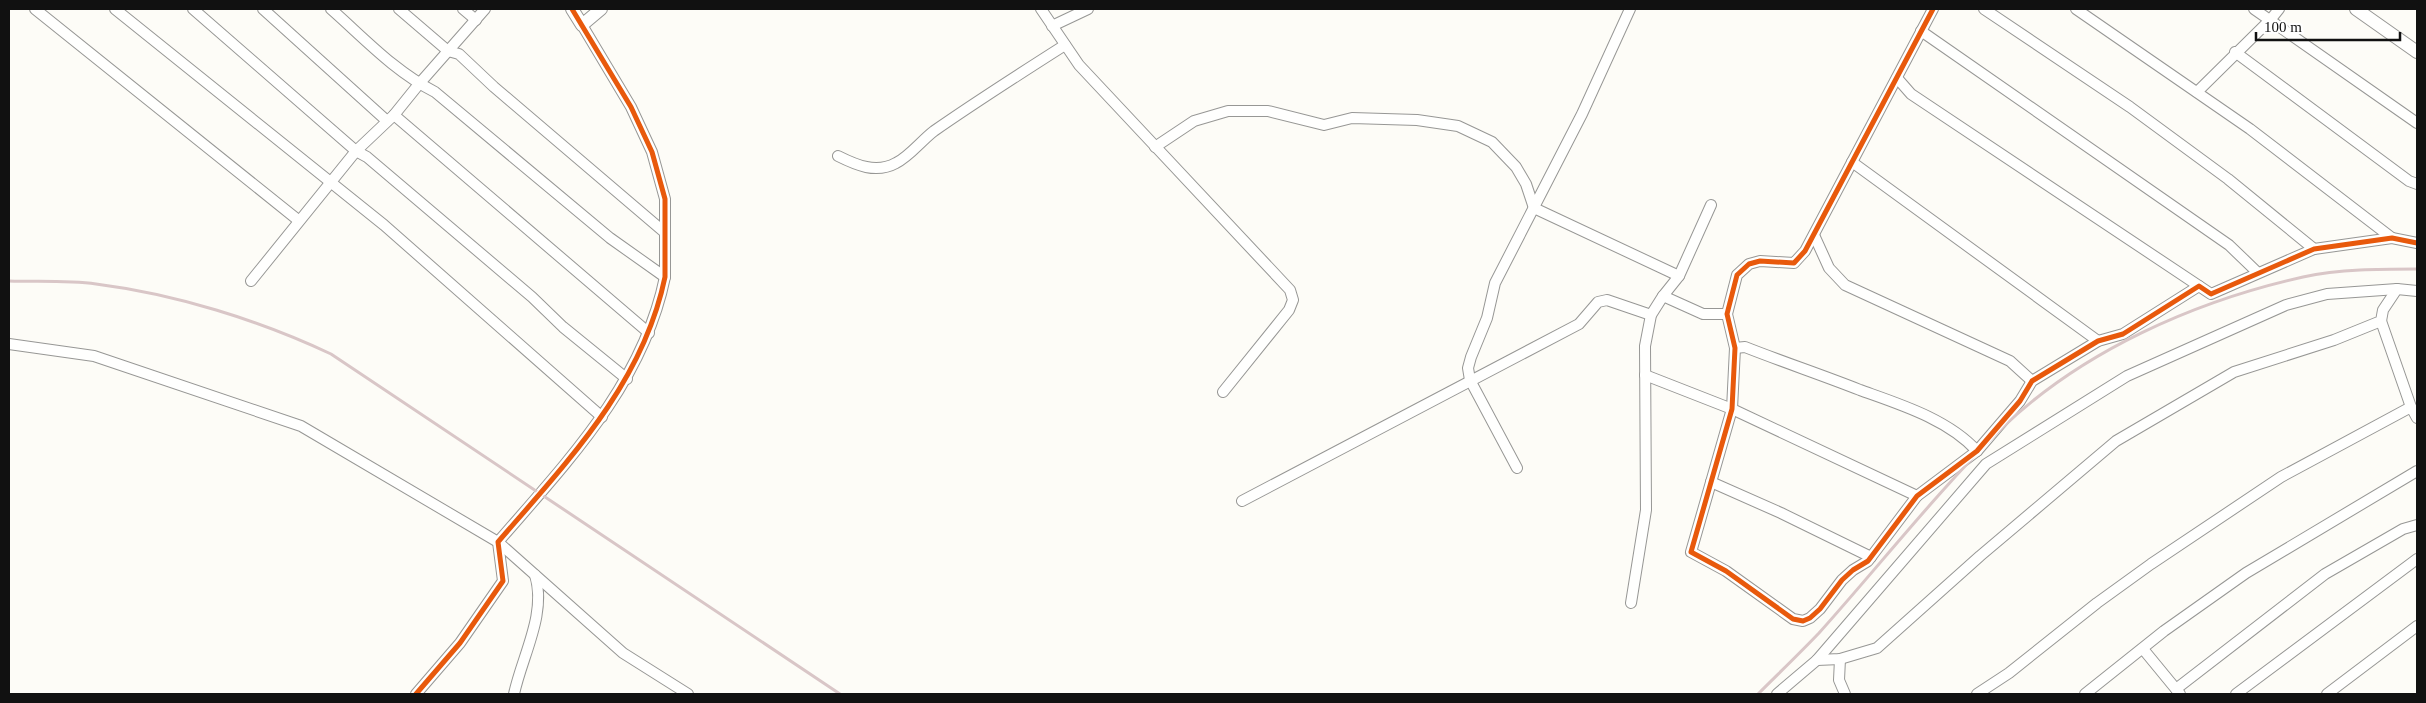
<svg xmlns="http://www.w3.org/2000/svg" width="2426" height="703" font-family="Georgia,serif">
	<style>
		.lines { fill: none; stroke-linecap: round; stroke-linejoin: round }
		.minor-casing { stroke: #979795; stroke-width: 12 }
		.tertiary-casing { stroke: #979795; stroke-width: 14 }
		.minor { stroke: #fffffe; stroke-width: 10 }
		.tertiary { stroke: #fffffe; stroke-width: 12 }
		.rail { stroke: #d9c6c7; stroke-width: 3 }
		.cycleway-casing { stroke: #fff; stroke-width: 8 }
		.cycleway { stroke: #e8590c; stroke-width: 5 }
	</style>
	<rect width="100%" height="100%" fill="#fdfcf7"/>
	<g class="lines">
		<g class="minor-casing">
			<g id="minor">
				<path d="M35 9 298 220"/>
				<path d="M115 9 384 225 602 417"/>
				<path d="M193 9 356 151 367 157 532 297 563 327 627 379"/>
				<path d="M263 9 387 121"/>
				<path d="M331 9C364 38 394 71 435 92L610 238 665 277"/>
				<path d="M399 9 448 51 459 54 494 87 663 231"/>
				<path d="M463 9 476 20"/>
				<path d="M1041 9 1079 65 1290 290 1293 300 1289 310 1223 392"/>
				<path d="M1933 9 1805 251 1794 263 1760 261 1749 264 1737 275 1727 314 1735 348 1732 409 1691 552 1726 571 1793 619 1803 621 1810 618 1820 609 1842 580 1853 570 1868 561 1917 496 1977 451 2020 401 2032 381 2098 341 2123 334 2199 286 2211 294 2314 249 2392 238 2417 243"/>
				<path d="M1984 9 2130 107 2228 179 2314 249"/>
				<path d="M2076 9 2250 129 2392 238"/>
				<path d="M2254 9 2417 123"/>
				<path d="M1052 26 1088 9"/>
				<path d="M1921 31 2229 245 2257 272"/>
				<path d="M2235 52 2409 181 2417 184"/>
				<path d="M1897 78 1911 94 2199 286"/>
				<path d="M2197 92 2271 19 2279 9"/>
				<path d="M394 115 649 333"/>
				<path d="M1155 147 1194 121 1228 111H1268L1324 125 1352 118 1417 120 1458 126 1492 142 1516 167 1526 184 1534 208 1679 276"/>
				<path d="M838 156C856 165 876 174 896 163 909 157 922 140 934 131 977 101 1021 73 1065 45"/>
				<path d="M1852 162 2098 341"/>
				<path d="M1814 235 1829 268 1845 285 2010 361 2032 381"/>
				<path d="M251 281 356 151 394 115 419 84 485 9"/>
				<path d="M1663 296 1703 314H1727"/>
				<path d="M2381 321 2411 407 2417 418"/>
				<path d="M9 344 94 356 301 426 498 542 623 653 688 694"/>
				<path d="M1735 348 1745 347C1783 362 1822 375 1860 390 1899 404 1948 419 1977 451"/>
				<path d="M1645 375 1732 409 1917 496"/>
				<path d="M1517 468 1470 380 1468 368 1471 357 1487 318 1495 283 1582 114 1630 9"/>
				<path d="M1711 482 1781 513 1871 557"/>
				<path d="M1242 501 1579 324 1598 302 1607 300 1651 315"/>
				<path d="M1631 603 1646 510 1645 346 1651 315 1663 296 1679 276 1711 205"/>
				<path d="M2143 649 2180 694"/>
				<path d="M1840 659 1839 680 1845 694"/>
				<path d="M1817 660 1840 659 1877 648 1980 556 2116 441 2234 372 2334 340 2381 321 2383 310 2397 289"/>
				<path d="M2176 689 2325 574 2403 529 2417 525"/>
				<path d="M416 694 460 643 503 581 498 542C567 462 643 384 665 277V199L652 152 631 107 582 25"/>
				<path d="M514 694C522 656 547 614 535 575"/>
				<path d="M1777 694 1817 660 1986 464 2127 376 2286 305 2327 294 2397 289 2417 291"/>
				<path d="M1977 694 2009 673 2097 603 2151 564 2281 477 2411 407"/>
				<path d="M2085 694 2164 631 2246 573 2417 471"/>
				<path d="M2236 694 2417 559"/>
				<path d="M2327 694 2417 626"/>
			</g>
		</g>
		<g class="tertiary-casing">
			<g id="tertiary">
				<path d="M572 9 582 25 601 9"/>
				<path d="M2356 9 2417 52"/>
			</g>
		</g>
		<use href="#minor" class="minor"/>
		<use href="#tertiary" class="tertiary"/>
		<g class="rail">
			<path d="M9 281C37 282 68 280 96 284 175 294 259 320 331 354L840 694"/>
			<path d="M1758 694C1778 674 1799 654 1819 633 1880 565 1937 492 2002 428 2082 351 2195 301 2303 277 2340 269 2380 269 2417 269"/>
		</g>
		<g class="cycleway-casing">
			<g id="cycleway">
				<path d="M1933 9 1805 251 1794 263 1760 261 1749 264 1737 275 1727 314 1735 348 1732 409 1691 552 1726 571 1793 619 1803 621 1810 618 1820 609 1842 580 1853 570 1868 561 1917 496 1977 451 2020 401 2032 381 2098 341 2123 334 2199 286 2211 294 2314 249 2392 238 2417 243"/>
				<path d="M416 694 460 643 503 581 498 542C567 462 643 384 665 277V199L652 152 631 107 572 9"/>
			</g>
		</g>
		<use href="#cycleway" class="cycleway"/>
	</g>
	<rect width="2426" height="703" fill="none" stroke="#111111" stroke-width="20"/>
	<path d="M2256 32v8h144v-8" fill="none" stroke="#111111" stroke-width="2.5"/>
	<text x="2264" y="32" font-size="15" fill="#111111" stroke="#ffffff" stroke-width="4" paint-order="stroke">100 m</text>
</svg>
